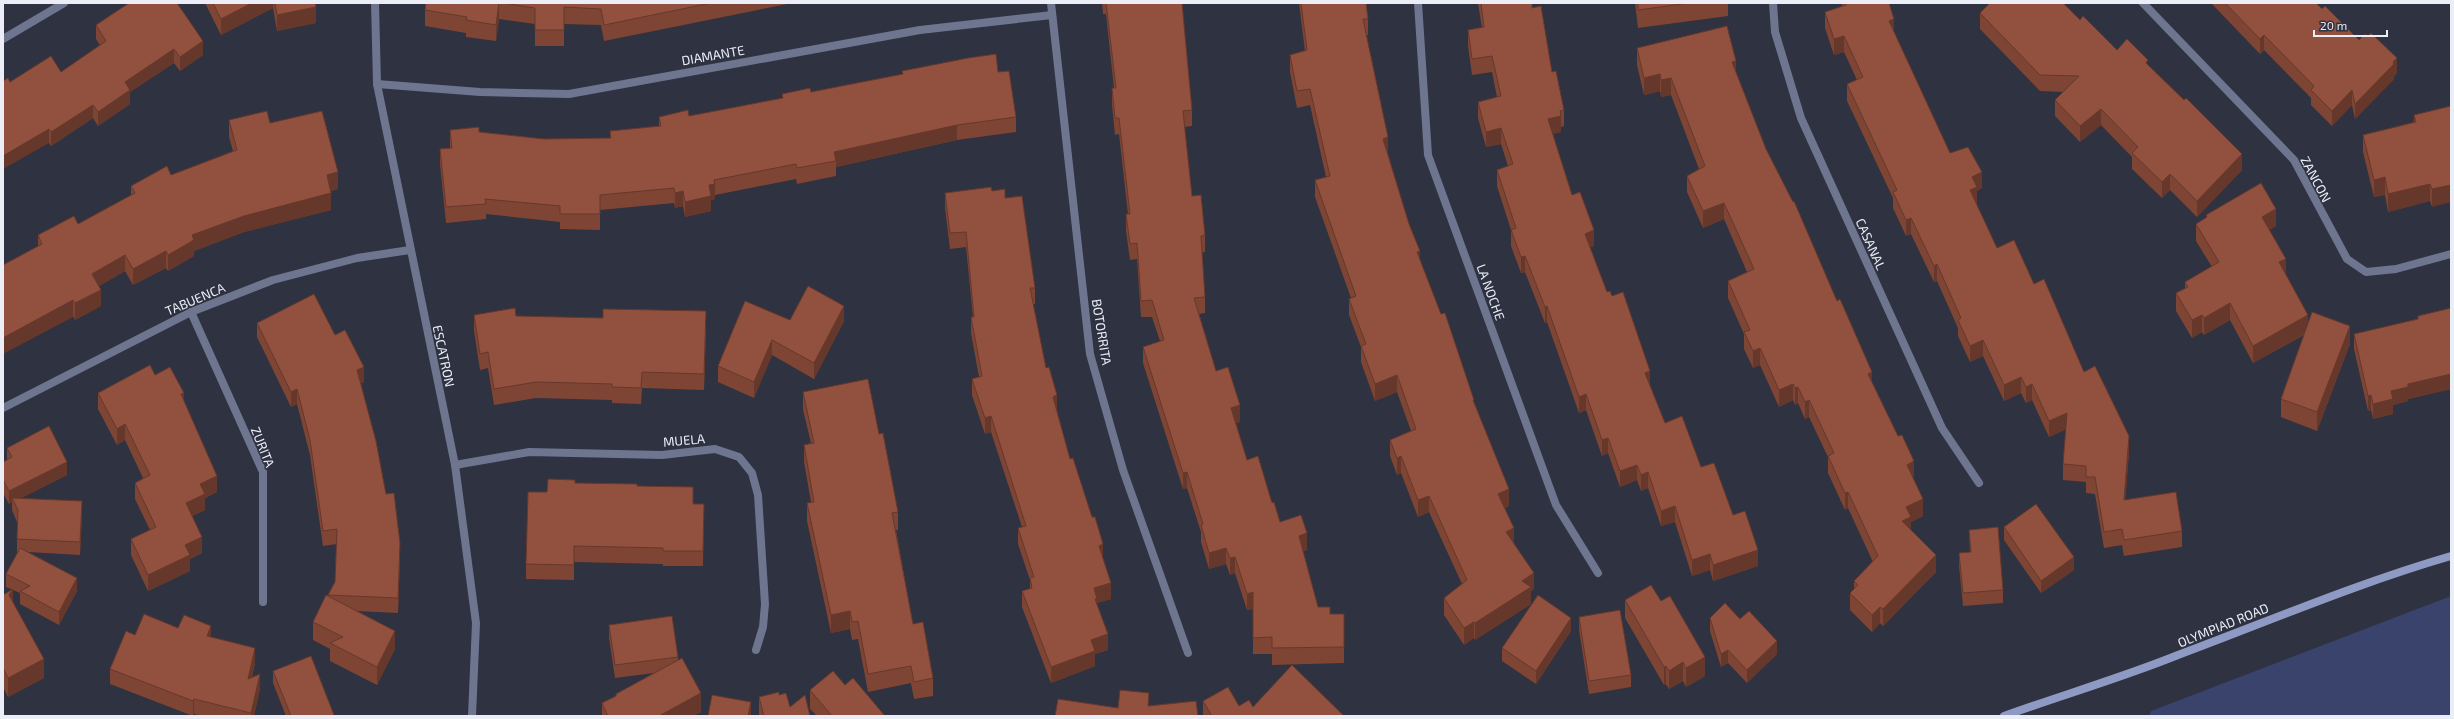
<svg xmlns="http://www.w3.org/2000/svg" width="2454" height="719" font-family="'Exo 2',sans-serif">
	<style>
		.green { fill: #3a436c }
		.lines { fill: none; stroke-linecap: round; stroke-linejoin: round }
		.street { stroke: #6e758f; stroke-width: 8 }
		.secondary { stroke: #8f9ac4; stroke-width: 8 }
		.wall { fill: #7e4535 }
		.shaded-wall { fill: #66382b }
		.building { fill: #92503e; stroke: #66382b }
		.labels { text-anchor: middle; stroke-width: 3; stroke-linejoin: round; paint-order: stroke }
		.street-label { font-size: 13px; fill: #ebedf7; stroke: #2e3241 }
	</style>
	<rect width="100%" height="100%" fill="#2e3241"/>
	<path class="green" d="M2451 596V716H2149L2151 711Z"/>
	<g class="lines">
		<g class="street">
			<path d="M375 3 377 84 455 465 476 623 472 716"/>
			<path d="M1051 3 1090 354 1123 470 1188 653"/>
			<path d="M1418 3 1428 155 1556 505 1598 573"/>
			<path d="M1773 3 1775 32 1801 118 1942 428 1979 483"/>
			<path d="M2143 3 2294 160 2347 259 2366 272 2396 269 2451 254"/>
			<path d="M3 39 64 3"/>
			<path d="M377 84 480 92 569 94 920 30 1052 15"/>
			<path d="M191 312 263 472V602"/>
			<path d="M3 408 191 312 273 280 357 258 410 250"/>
			<path d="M455 465 529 452 662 455 715 449 739 457 752 473 758 495 765 604 763 627 756 650"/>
		</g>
		<path class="secondary" d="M2004 716C2062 695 2121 678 2178 655 2269 621 2358 583 2451 556"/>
	</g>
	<g class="wall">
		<path d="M205 3H315L316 23 277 31 273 8 221 35Z"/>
		<path d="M426 3H792L604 41 601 25 564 24V46H535V24L499 19 496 41 466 37V33L425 26V10Z"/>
		<path d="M1102 3H1182L1192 110V126L1184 127 1192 196 1205 235V252H1202L1205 297V313L1199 314 1216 371 1240 422 1236 423 1247 460 1272 503 1280 522 1307 550 1303 551 1318 607 1330 614H1344V663L1272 665V654H1253V609L1247 610 1235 573 1230 575 1226 564 1209 569 1201 542V532L1187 488 1183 489 1143 363V347L1160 341 1152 317H1141L1137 259 1130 260 1126 231V214H1128L1119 134 1115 135 1112 105V88H1114L1106 14H1103Z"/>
		<path d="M1299 3H1366L1368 19V35H1366L1388 154 1420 260 1474 405 1509 506 1505 508 1514 543 1534 589 1531 591V604L1475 640 1474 638 1464 645 1444 615V598L1462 584 1429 512 1418 517 1401 473 1397 475 1390 456V440L1411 431 1397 392 1375 401 1361 362V347L1349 315V299L1351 298 1315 197V180L1326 177 1310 105 1297 108 1290 72V55L1305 51Z"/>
		<path d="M1478 3H1532V8L1564 110V126L1561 127V132L1552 134 1572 195 1594 246 1590 247 1607 292 1650 386 1665 423 1701 467 1733 515 1758 566 1713 581 1710 570 1692 576 1675 522 1661 526 1648 488 1641 491 1637 480 1620 487 1608 453 1602 456 1586 410 1579 413 1547 322 1545 323 1525 272 1521 273 1511 246V230L1497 186V170L1508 166 1501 144 1486 147 1478 118V102L1497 97 1492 72 1472 75 1468 46V30L1482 28Z"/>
		<path d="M1635 3H1728V16L1638 28Z"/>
		<path d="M1842 3H1889L1894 32 1950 153 1982 188 1977 191V203L1976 204 1997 248 2034 284 2129 452 2125 500 2182 531V547L2124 556 2122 545 2104 548 2095 494 2086 493V482L2063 480V464L2066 429 2049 437 2032 400 2026 403 2021 393 2004 401 1983 356 1970 362 1958 336V328L1937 281 1934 282 1911 234 1906 236 1893 208V198L1847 101V84L1857 80 1844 52 1834 55 1825 28V12L1842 6Z"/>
		<path d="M2211 3H2316L2322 9 2397 73 2394 76V79L2355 119 2352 105 2332 126 2311 105V98L2264 50 2260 54Z"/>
		<path d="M1980 13 2080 20 2117 50 2148 65 2242 170 2197 217 2170 190 2162 198 2132 169V157L2101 125 2080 142 2055 116V100L2063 92 2040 91 1980 29Z"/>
		<path d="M96 25 203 55 180 71 174 63 130 92V104L98 126 93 118 51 146 10 82 61 72 100 45 96 39Z"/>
		<path d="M1637 48 1736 73 1766 149 1872 382 1914 478 1913 479 1923 516 1911 522V530L1936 572 1883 626 1880 623 1872 632 1850 610V593L1854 589V581L1873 562 1848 508 1845 510 1828 473V457L1809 417 1805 419 1798 403 1795 405 1793 400 1779 407 1760 365 1753 368 1744 349V334L1728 298V281L1747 272 1724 219 1703 228 1687 192V176L1699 169 1671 95 1661 97 1660 91 1644 95 1637 65Z"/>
		<path d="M902 71 998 72 1016 117V132L957 140 836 167V176L797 184 796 179 715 195V199L711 200V211L685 217 683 206 675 208 674 203 600 210V230L560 229V222L486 214V219L446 223 440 164V149L450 148V130L479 132 544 139 610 138V131L659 126V117L689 116 782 98V94L811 92 902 74Z"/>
		<path d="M2451 106 2432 207 2430 201 2388 212 2385 195 2374 197 2363 152V135L2414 122V115Z"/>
		<path d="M229 120 270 123 338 189 331 191V210L244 232 194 251V256L168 271 166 268 133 285 125 271 99 286 101 306 75 320 38 246V235L78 224 131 195V186L171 175 233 151 229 137Z"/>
		<path d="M992 191 1005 198 1035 288V304H1033L1046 368 1057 411 1070 459 1103 560 1111 599 1097 603V605L1108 650 1095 654V666L1051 683 1022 607V591L1030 589V580L1018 544V528L1022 527 991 432 985 434 972 395V379L979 377 971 333V317H973L966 247 950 249 945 208V193Z"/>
		<path d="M2206 215 2276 226 2269 230 2286 274 2308 322 2350 344 2317 431 2281 417V399L2304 335 2253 363 2230 320 2204 335 2202 332 2192 338 2176 311V293L2185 289V282L2212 267 2196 241V224L2206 218Z"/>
		<path d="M2451 300V389L2408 399V401L2393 405V414L2373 419 2371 410 2368 411 2354 349V334L2418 320V316L2451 308Z"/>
		<path d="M474 315 516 316 706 327 704 390 642 388 641 404 612 403V400L536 398 494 405 488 368 480 370 474 331Z"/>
		<path d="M790 320 844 321 814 379 772 355 754 398 718 382V366Z"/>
		<path d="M257 323 335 335 364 382 361 383 400 558 398 613 356 611 395 649 377 685 330 661V649L313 640V622L328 596V595L335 582 337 544 323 546 310 455 297 404 291 407 257 337Z"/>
		<path d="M155 375 184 401 217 492 205 498V510L192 516 202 553 190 559V571L148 591 131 555V539L150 530 135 499V483L143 478 125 440 117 445 98 409V393Z"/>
		<path d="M803 392 879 434 898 512V530H896L913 624 933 678V696L914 699 911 683 868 692 858 639 852 640 850 629 831 633 807 521V503L811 502 804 462V445L811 443 803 410Z"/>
		<path d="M7 448 67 475 21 498 82 514 80 555 28 552 77 591 59 625 20 604V593L13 590V602L44 678 8 697 3 687V595L13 590 6 587V574L18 552H17V522L12 510V502L9 504 3 493V462L7 460Z"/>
		<path d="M575 483 637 486 693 504H704L703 566H663V564L574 562V580L526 579V564L547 492Z"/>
		<path d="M2004 527 2074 570 2041 593 2004 540Z"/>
		<path d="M1969 530 2003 590V603L1963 606 1959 566V553L1970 552Z"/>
		<path d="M1625 600 1661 601 1705 676 1686 687 1683 681 1669 689 1666 684 1664 685 1625 618Z"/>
		<path d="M1579 617 1631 675V687L1589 694 1579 630Z"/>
		<path d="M1710 618 1740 619 1777 654 1747 683 1728 663 1721 667 1710 631Z"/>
		<path d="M609 625 678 657V660L701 712 693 716H602V703L616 696V694L654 673 615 678 609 638Z"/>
		<path d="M178 628 211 637 255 663 252 677 260 689 254 716H203L194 714 193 716 110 684V669L135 635Z"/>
		<path d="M1571 631 1536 684 1502 661V648Z"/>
		<path d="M273 671 334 716H286L273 683Z"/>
		<path d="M845 685 885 716H817L810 709V690Z"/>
		<path d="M779 695 790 707 810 716H759V697Z"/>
		<path d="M1203 701 1239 706 1253 707 1344 716H1203Z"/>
	</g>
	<g class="shaded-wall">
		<path d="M252 3H273V8L221 35V19Z"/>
		<path d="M499 3V19L496 41V25Z"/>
		<path d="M316 7V23L277 31V15Z"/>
		<path d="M1894 19V35L1889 21Z"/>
		<path d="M2264 35V50L2260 54V39Z"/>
		<path d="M1844 36V52L1834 55V39Z"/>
		<path d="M203 41V55L180 71V57Z"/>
		<path d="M174 49V63L130 92V104L98 126V112L125 82Z"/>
		<path d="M2397 58V73L2394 76V79L2355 119V104Z"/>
		<path d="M1736 61V78L1732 62Z"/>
		<path d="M1660 74V91L1644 95V78Z"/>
		<path d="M1671 78V95L1661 97V80Z"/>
		<path d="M2352 90V105L2332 126V111Z"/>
		<path d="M93 105V118L51 146V132Z"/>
		<path d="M2101 109V125L2080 142V126Z"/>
		<path d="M1561 116V132L1548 135V119Z"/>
		<path d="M957 125V140L836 167V161L834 152Z"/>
		<path d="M1501 128V144L1486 147V132Z"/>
		<path d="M49 129V143L3 169V156Z"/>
		<path d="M1388 137V154L1383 139Z"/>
		<path d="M2242 154V170L2197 217V201Z"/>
		<path d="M338 172V189L327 192V175Z"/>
		<path d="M1982 172V188L1977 191V203L1970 207V190L1972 177Z"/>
		<path d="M2170 174V190L2162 198V182Z"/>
		<path d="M2385 177V195L2374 197V180Z"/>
		<path d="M715 184V199L711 200V211L685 217V202L709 185Z"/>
		<path d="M2430 184V201L2388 212V194Z"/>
		<path d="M2451 185V202L2432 207V189Z"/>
		<path d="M683 191V206L675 208V193Z"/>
		<path d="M331 193V210L244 232 194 251V256L168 271V255L192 235 244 216Z"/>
		<path d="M1724 203V219L1703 228V211Z"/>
		<path d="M2276 209V226L2262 234V217Z"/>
		<path d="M1911 218V234L1906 236V220Z"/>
		<path d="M1594 230V246L1585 249V234Z"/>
		<path d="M166 251V268L133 285V269Z"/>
		<path d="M1420 251V267L1417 252Z"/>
		<path d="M125 255V271L92 290V274Z"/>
		<path d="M1525 256V272L1521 273V257Z"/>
		<path d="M2286 259V276L2279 262Z"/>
		<path d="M1937 264V281L1934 282V266Z"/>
		<path d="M101 290V306L75 320V303Z"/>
		<path d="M73 300V317L3 354V338Z"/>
		<path d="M2230 303V320L2204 335V318Z"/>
		<path d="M844 306V321L814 379V363Z"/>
		<path d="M1547 306V322L1545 323V307Z"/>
		<path d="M706 311V327L704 390V374Z"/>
		<path d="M2202 315V332L2192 338V320Z"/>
		<path d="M2308 315V332L2253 363V346Z"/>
		<path d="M2350 326V344L2317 431V412Z"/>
		<path d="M772 340V355L754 398V382Z"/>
		<path d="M1983 340V356L1970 362V346Z"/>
		<path d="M1760 348V365L1753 368V351Z"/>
		<path d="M364 367V382L357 385V370Z"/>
		<path d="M1650 371V386L1645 373Z"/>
		<path d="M1872 372V389L1868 374Z"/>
		<path d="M2451 374V389L2408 399V401L2393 405V414L2373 419V404L2391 391 2408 384Z"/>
		<path d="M1397 375V392L1375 401V384Z"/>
		<path d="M2021 377V393L2004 401V385Z"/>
		<path d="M1793 384V400L1779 407V390Z"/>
		<path d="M2032 384V400L2026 403V387Z"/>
		<path d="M1798 387V403L1795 405V388Z"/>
		<path d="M297 389V404L291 407V392Z"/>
		<path d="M184 393V409L181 394Z"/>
		<path d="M1586 394V410L1579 413V397Z"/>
		<path d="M1057 395V411L1053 413V397Z"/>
		<path d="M2371 395V410L2368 411V396Z"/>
		<path d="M1809 400V417L1805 419V402Z"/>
		<path d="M1240 405V422L1231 425V408Z"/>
		<path d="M2067 413V429L2049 437V421Z"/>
		<path d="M991 416V432L985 434V418Z"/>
		<path d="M125 424V440L117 445V429Z"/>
		<path d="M2129 436V452L2124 516V500Z"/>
		<path d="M1608 438V453L1602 456V440Z"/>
		<path d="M1401 456V473L1397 475V458Z"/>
		<path d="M1914 461V478L1907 482V465Z"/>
		<path d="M67 462V475L14 502 12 498V502L9 504V491Z"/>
		<path d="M1637 465V480L1620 487V471Z"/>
		<path d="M1187 472V488L1183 489V473Z"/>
		<path d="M1648 472V488L1641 491V475Z"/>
		<path d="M217 476V492L205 498V510L186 519V503L200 484Z"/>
		<path d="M1509 489V506L1498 510V494Z"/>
		<path d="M1848 492V508L1845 510V493Z"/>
		<path d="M1429 496V512L1418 517V500Z"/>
		<path d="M1923 499V516L1911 522V534L1902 521 1906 507Z"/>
		<path d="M82 501V514L80 555V542Z"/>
		<path d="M1675 506V522L1661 526V511Z"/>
		<path d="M1514 528V545L1506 532Z"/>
		<path d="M1307 533V550L1299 552V536Z"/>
		<path d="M202 537V553L190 559V571L148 591V575L185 545Z"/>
		<path d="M400 543V558L398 613V598Z"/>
		<path d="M1103 544V560L1099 546Z"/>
		<path d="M1226 548V564L1209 569V553Z"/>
		<path d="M1758 550V566L1713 581V565Z"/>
		<path d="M1710 554V570L1692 576V560Z"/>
		<path d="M1936 555V572L1883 626V609Z"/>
		<path d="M1235 557V573L1230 575V558Z"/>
		<path d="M2074 557V570L2041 593V581Z"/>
		<path d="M1534 573V589L1531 591V604L1475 640V623L1522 581Z"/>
		<path d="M77 578V591L59 625V612Z"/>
		<path d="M1111 583V599L1097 603V614L1094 588Z"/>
		<path d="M13 589V608L9 595Z"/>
		<path d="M1253 592V609L1247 610V594Z"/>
		<path d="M1880 607V623L1872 632V615Z"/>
		<path d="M850 611V629L831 633V615Z"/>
		<path d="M1571 618V631L1536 684V671Z"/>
		<path d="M1474 622V638L1464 645V628Z"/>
		<path d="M211 626V641L207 636Z"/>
		<path d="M395 631V649L377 685V667Z"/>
		<path d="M1108 634V650L1095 654V666L1051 683V667L1091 640Z"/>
		<path d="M1777 641V654L1747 683V670Z"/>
		<path d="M255 648V663L248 694V679Z"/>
		<path d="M1728 650V663L1721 667V654Z"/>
		<path d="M1705 657V676L1686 687V668Z"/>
		<path d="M44 659V678L8 697V678Z"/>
		<path d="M1683 662V681L1669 689V671Z"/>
		<path d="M1666 666V684L1664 685V667Z"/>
		<path d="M260 674V689L254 716H251V713Z"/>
		<path d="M701 693V712L693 716H659Z"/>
		<path d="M1149 693V708L1148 706Z"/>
		<path d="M194 699V714L193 716V701Z"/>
		<path d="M751 702V716H748Z"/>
	</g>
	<g class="building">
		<path d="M129 3H177L203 41 180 57 174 49 125 82 130 90 98 112 93 105 51 132 49 129 3 156V81L8 78 10 82 51 56 61 72 106 41 96 25Z"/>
		<path d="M213 3H252L221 19Z"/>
		<path d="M275 3H315L316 7 277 15Z"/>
		<path d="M426 3H499L496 25 466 20 467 17 425 10Z"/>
		<path d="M503 3H711L604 25 601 9 564 7V30H535V8Z"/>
		<path d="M1106 3H1182L1192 110 1183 111 1192 196 1201 195 1205 235 1201 236 1205 297 1194 298 1216 371 1228 367 1240 405 1231 408 1247 460 1258 456 1272 503 1274 502 1280 522 1301 515 1307 533 1299 536 1318 607H1330V614H1344V647L1272 648V637L1253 638V592L1247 594 1235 557 1230 558 1226 548 1209 553 1201 525 1203 524 1187 472 1183 473 1143 347 1164 340 1152 300 1141 301 1137 243 1130 244 1126 214H1130L1119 118H1115L1112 88H1116Z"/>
		<path d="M1301 3H1366L1368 19H1363L1388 137 1383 139 1409 224 1420 251 1417 252 1441 314 1445 313 1474 400H1473L1509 489 1498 494 1514 528 1506 532 1534 573 1522 581 1531 587 1475 623 1474 622 1464 628 1444 598 1467 580 1429 496 1418 500 1401 456 1397 458 1390 440 1416 429 1397 375 1375 384 1361 346 1366 344 1349 299 1356 296 1315 180 1330 176 1310 89 1297 91 1290 55 1307 50Z"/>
		<path d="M1481 3H1532V8L1541 6 1552 72 1556 71 1564 110 1560 111 1561 116 1548 119 1572 195 1580 192 1594 230 1585 234 1607 292 1610 291 1612 296 1623 292 1650 371 1645 373 1665 423 1682 416 1701 467 1714 463 1733 515 1745 511 1758 550 1713 565 1710 554 1692 560 1675 506 1661 511 1648 472 1641 475 1637 465 1620 471 1608 438 1602 440 1586 394 1579 397 1547 306 1545 307 1525 256 1521 257 1511 230 1516 228 1497 170 1513 164 1501 128 1486 132 1478 102 1501 96 1492 56 1472 59 1468 30 1484 27Z"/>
		<path d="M1638 3H1689L1638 10Z"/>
		<path d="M1846 3H1889L1894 19 1889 21 1950 153 1968 147 1982 172 1972 177 1977 187 1970 190 1997 248 2014 240 2034 284 2044 279 2084 372 2095 366 2113 403 2129 436 2124 500 2176 492 2182 531 2124 540 2122 529 2104 532 2095 477H2086V466L2063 464 2067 413 2049 421 2032 384 2026 387 2021 377 2004 385 1983 340 1970 346 1958 320 1961 318 1937 264 1934 266 1911 218 1906 220 1893 192 1897 190 1847 84 1863 77 1844 36 1834 39 1825 12 1846 5Z"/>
		<path d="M1990 3H2063L2080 20 2083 16 2117 50 2127 39 2148 60 2146 63 2184 100 2186 98 2242 154 2197 201 2170 174 2162 182 2132 153 2138 147 2101 109 2080 126 2055 100 2079 76 2040 75 1980 13Z"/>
		<path d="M2225 3H2316L2322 9 2325 6 2359 40 2365 34 2367 37 2371 33 2397 58 2393 62 2394 64 2355 104 2352 90 2332 111 2311 90 2314 86 2264 35 2260 39Z"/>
		<path d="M1727 26 1736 61 1732 62 1766 149 1793 202 1794 201 1837 301 1840 299 1872 372 1868 374 1898 436 1902 435 1914 461 1907 465 1923 499 1906 507 1911 517 1902 521 1936 555 1883 609 1880 607 1872 615 1850 593 1858 585 1854 581 1878 556 1848 492 1845 493 1828 456 1834 453 1809 400 1805 402 1798 387 1795 388 1793 384 1779 390 1760 348 1753 351 1744 332 1750 330 1728 281 1754 269 1724 203 1703 211 1687 176 1705 166 1671 78 1661 80 1660 74 1644 78 1637 48Z"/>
		<path d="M996 54 998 72 1009 71 1016 117 957 125 834 152 836 161 797 168 796 164 714 180 715 184 709 185 711 196 685 202 683 191 675 193 674 188 600 195V214H560V206L485 199 486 204 446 207 440 149 452 148 450 130 479 127V132L544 139 611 138 610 131 661 126 659 117 688 110 689 116 783 98 782 94 810 88 811 92 903 74 902 71 968 58Z"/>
		<path d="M2451 106V185L2432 189 2430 184 2388 194 2385 177 2374 180 2363 135 2416 122 2414 115Z"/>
		<path d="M267 111 270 123 322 111 338 172 327 175 331 193 244 216 192 235 194 240 168 255 166 251 133 269 125 255 92 274 101 290 75 303 73 300 3 338V265L42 244 38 235 74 216 78 224 135 193 131 186 167 166 171 175 237 150 229 120Z"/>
		<path d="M2261 183 2276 209 2262 217 2286 259 2279 262 2308 315 2253 346 2230 303 2204 318 2202 315 2192 320 2176 293 2188 287 2185 282 2219 262 2196 224 2207 217 2206 215Z"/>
		<path d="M991 187 992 191 1005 189V198L1022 196 1035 288H1030L1046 368 1049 367 1057 395 1053 397 1070 459 1073 458 1092 517H1095L1103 544 1099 546 1111 583 1094 588 1097 599H1095L1108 634 1091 640 1095 651 1051 667 1022 591 1032 588 1030 578 1034 577 1018 528 1026 526 991 416 985 418 972 379 982 376 971 317H974L966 232 950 233 945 193Z"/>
		<path d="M808 286 844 306 814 363 772 340 754 382 718 366 745 301 790 320Z"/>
		<path d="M314 294 335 335 345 330 364 367 357 370 376 441 386 494 394 493 400 543 398 598 328 595 335 582 337 529 323 531 310 440 297 389 291 392 257 323Z"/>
		<path d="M515 308 516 316 603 318V309L706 311 704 374 642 372 641 388 612 387V384L536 382 494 389 488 352 480 354 474 315Z"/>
		<path d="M2451 308V374L2408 384V387L2391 391 2393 399 2373 404 2371 395 2368 396 2354 334 2418 319V316Z"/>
		<path d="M2312 312 2350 326 2317 412 2281 399Z"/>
		<path d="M150 365 155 375 170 367 184 393 181 394 217 476 200 484 205 494 186 503 202 537 185 545 190 555 148 575 131 539 156 527 135 483 150 475 125 424 117 429 98 393Z"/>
		<path d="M868 379 879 434 883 433 898 512 892 513 913 624 923 622 933 678 914 682 911 666 868 674 858 621 852 622 850 611 831 615 807 503 814 502 804 445 814 443 803 392Z"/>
		<path d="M49 426 67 462 9 491 3 480V462L12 457 7 448Z"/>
		<path d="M548 479 575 480V483L637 484V486L693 487V504H704L703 551H663V548L574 546V565L526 564 528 492H547Z"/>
		<path d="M12 498 82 501 80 542 17 539 18 510Z"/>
		<path d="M2036 504 2074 557 2041 581 2004 527Z"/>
		<path d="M1998 527 2003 590 1963 593 1959 553 1971 552 1969 530Z"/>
		<path d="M20 548 77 578 59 612 20 591 30 586 6 574Z"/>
		<path d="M1651 585 1661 601 1670 596 1705 657 1686 668 1683 662 1669 671 1666 666 1664 667 1625 600Z"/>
		<path d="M13 589 9 595 44 659 8 678 3 668V595Z"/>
		<path d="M326 595 395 631 377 667 330 643 343 637 313 622Z"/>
		<path d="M1538 595 1571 618 1536 671 1502 648Z"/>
		<path d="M1725 603 1740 619 1749 611 1777 641 1747 670 1728 650 1721 654 1710 618Z"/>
		<path d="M1620 610 1631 675 1589 681 1579 617Z"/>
		<path d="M144 614 178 628 184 615 211 626 207 636 255 648 248 679 260 674 251 713 194 699 193 701 110 669 126 631 135 635Z"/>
		<path d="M672 616 678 657 615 665 609 625Z"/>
		<path d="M311 656 334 715 331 716H291L273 671Z"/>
		<path d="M682 658 701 693 659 716H608L602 703 616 696V694Z"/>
		<path d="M1292 665 1344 716H1212L1203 701 1228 687 1239 706 1249 700 1253 707Z"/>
		<path d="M833 671 845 685 853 678 885 716H832L810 690Z"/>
		<path d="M1120 690 1149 693 1148 706 1196 701 1198 716H1055L1058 699 1118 708Z"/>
		<path d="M779 692V695L786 693 790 707 805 695 810 716H764L759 697Z"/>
		<path d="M712 695 751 702 748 716H708Z"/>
	</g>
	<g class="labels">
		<g class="street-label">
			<text transform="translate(713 55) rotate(-10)" y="5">DIAMANTE</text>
			<text transform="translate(2316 179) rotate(62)" y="5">ZANCON</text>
			<text transform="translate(1871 244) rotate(66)" y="5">CASANAL</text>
			<text transform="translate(1491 292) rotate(70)" y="5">LA NOCHE</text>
			<text transform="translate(195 299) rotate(-23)" y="5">TABUENCA</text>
			<text transform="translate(1102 332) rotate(81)" y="5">BOTORRITA</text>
			<text transform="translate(444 356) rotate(78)" y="5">ESCATRON</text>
			<text transform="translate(684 440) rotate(-5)" y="5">MUELA</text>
			<text transform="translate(263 447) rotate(68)" y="5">ZURITA</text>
			<text transform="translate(2223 625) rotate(-22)" y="5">OLYMPIAD ROAD</text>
		</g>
	</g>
	<rect width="2454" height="719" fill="none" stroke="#ebedf7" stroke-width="8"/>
	<path d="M2314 30v6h73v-6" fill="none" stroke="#ebedf7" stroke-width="2"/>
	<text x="2320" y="30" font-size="12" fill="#ebedf7" stroke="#2e3241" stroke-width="3" paint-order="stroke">20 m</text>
</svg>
